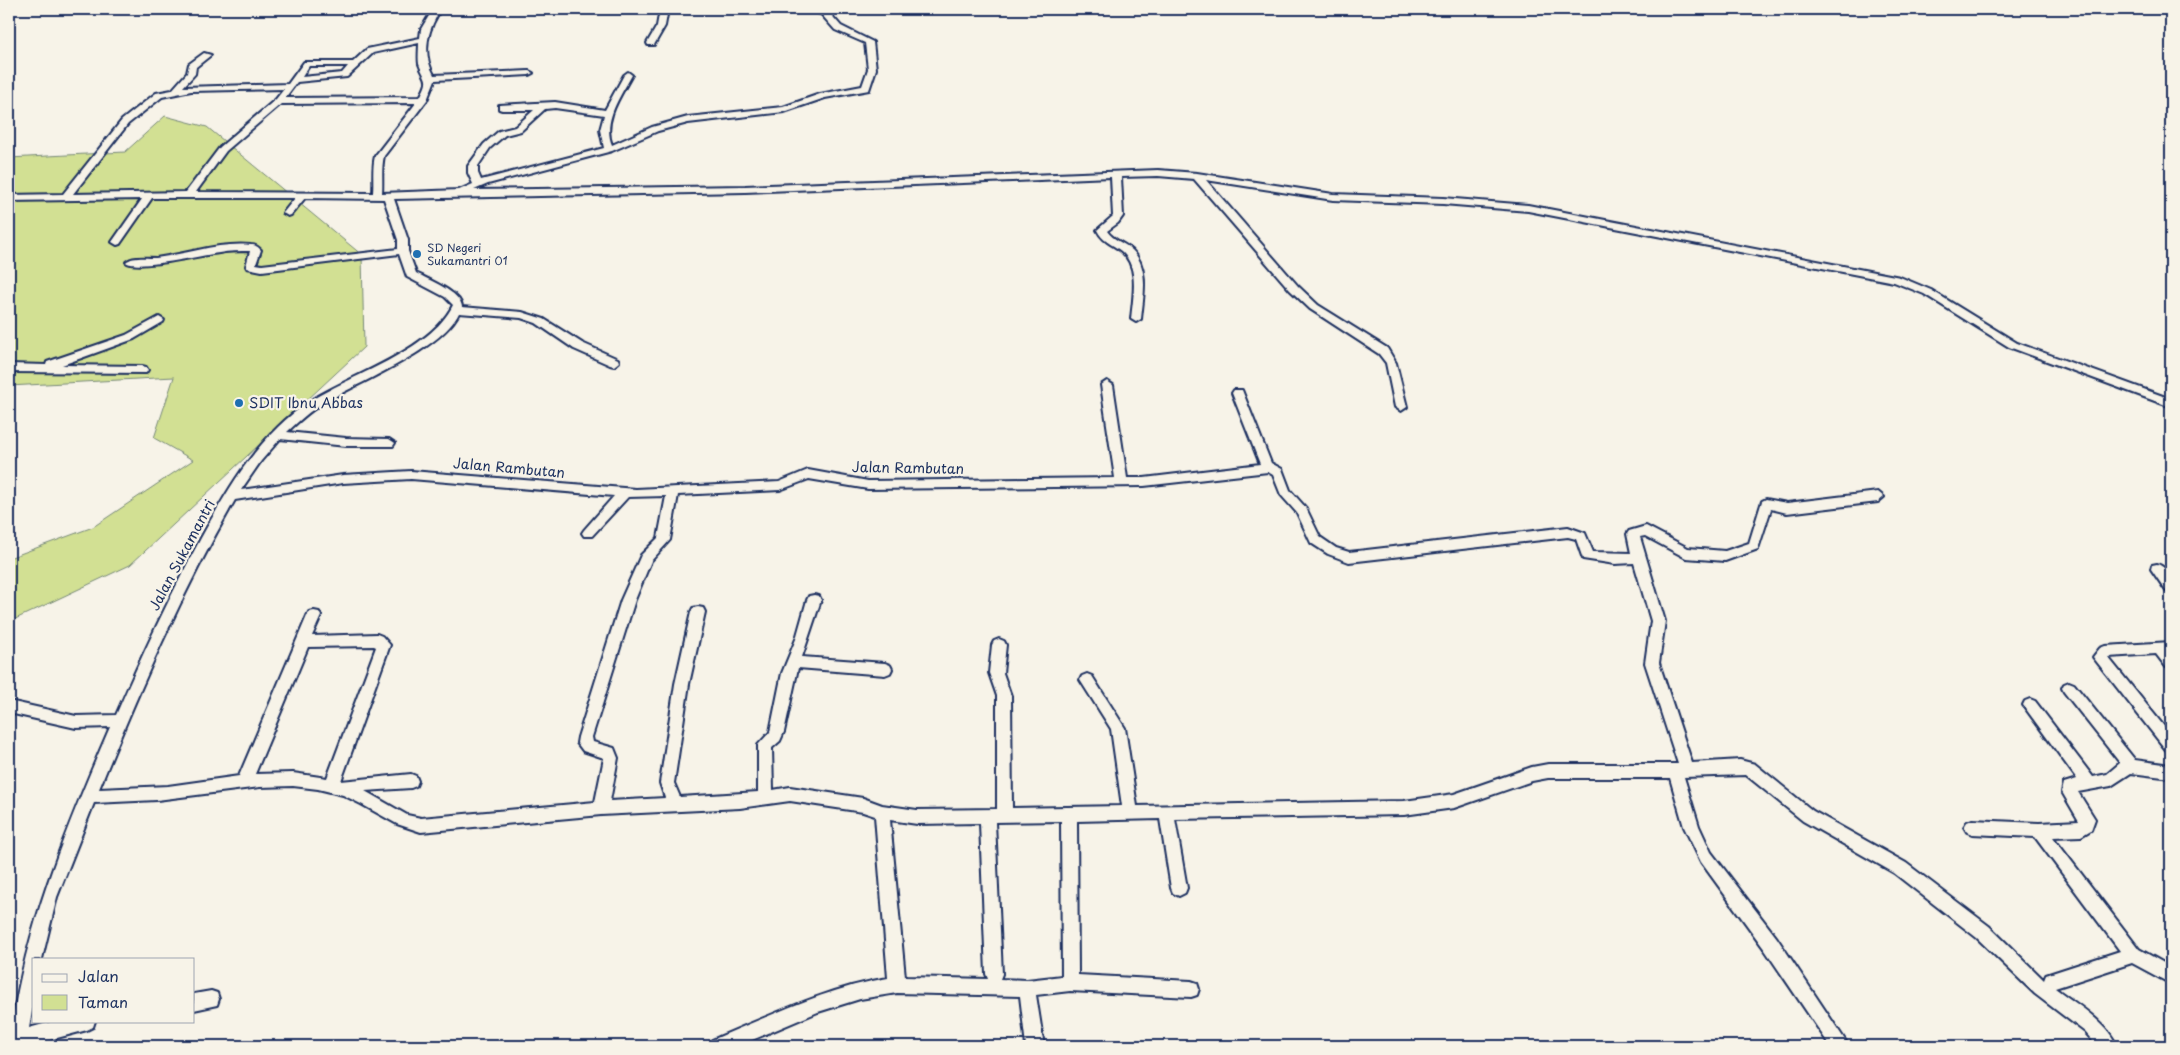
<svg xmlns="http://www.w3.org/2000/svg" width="2180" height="1055" font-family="'Playpen Sans',sans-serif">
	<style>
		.green { fill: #d2e093; stroke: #768878 }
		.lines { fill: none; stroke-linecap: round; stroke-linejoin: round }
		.minor-casing { stroke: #1b2f5e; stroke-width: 4 }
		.minor { fill: #f7f3e8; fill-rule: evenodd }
		.poi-dot { fill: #1f6fb2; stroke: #f7f3e8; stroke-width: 2 }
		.labels { text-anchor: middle; stroke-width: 4.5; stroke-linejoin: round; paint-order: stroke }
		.far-poi-label { font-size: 11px; fill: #1b2f5e; stroke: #f7f3e8; text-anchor: start }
		.poi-label { font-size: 14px; fill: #1b2f5e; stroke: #f7f3e8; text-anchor: start }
		.street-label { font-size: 14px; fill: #1b2f5e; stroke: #f7f3e8 }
	</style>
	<rect width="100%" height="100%" fill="#f7f3e8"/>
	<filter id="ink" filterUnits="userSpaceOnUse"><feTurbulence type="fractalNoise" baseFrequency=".02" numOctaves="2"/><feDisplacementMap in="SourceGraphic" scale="10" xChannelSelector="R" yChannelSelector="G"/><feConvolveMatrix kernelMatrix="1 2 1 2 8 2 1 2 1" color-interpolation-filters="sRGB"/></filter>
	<g filter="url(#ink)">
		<path class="green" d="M165 116 207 127 362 255 364 347 130 565 9 622V558L93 527 193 460 154 438 174 377 9 386V158L125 152Z"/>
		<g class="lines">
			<g class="minor-casing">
				<g id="minor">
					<path d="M424 9H432L438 14C426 34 423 55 434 75L529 71 533 73 529 75 435 80 427 100 384 156C381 168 383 181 382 193L459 190 473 184 468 173V166L484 144 499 131 515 127 534 110H502L499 109V105L555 102 605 110 624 75 628 72 632 75C621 95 602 121 612 145L652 127 688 117 783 107 820 94 862 86 868 69 865 43 835 30 821 14 805 9 827 10 841 26 873 42 876 69 869 90 825 98 784 112 688 123 658 131 612 151 488 184 474 190 745 186 1158 170 1197 173 1333 194 1443 198 1528 205 1900 277 1931 290 2017 343 2171 399V407L2009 347 1924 294 1894 282 1528 211 1443 204 1333 200 1206 180 1298 286 1318 305 1387 348 1396 363 1407 407 1401 411 1395 407 1386 363 1379 354 1310 309 1290 290 1194 179 1158 176 1121 177 1123 216 1118 223 1107 231C1113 240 1124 243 1132 250 1150 268 1143 297 1141 319L1136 322 1131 319C1133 297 1140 267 1121 251 1112 244 1102 241 1097 230L1113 216 1111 177 745 192 394 199 408 240V251L416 273C427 279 462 293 462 307L522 312 544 319 582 343 618 359 619 362 614 366 610 365 574 349 536 323 521 318 459 313C441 351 353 384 317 407 306 414 297 423 287 432L346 438 389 439 395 443 393 446H346L280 439 261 461 241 490 343 475 411 471 636 489 779 482 808 470 868 481 1115 478 1101 385 1107 381 1113 385 1127 478H1144L1260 464 1232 393 1234 390H1242L1271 463 1282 469 1290 490 1306 508 1320 537 1336 548 1349 552 1568 527 1585 533 1593 552 1631 553 1627 534 1629 531 1646 526 1688 548 1725 551 1749 543 1762 501 1766 499 1787 503 1878 492 1884 497 1878 502 1787 513 1771 509 1758 549 1725 561 1686 558 1645 536 1640 537 1665 621 1659 663 1692 763 1740 760 1755 764 1813 811 1906 863 1989 926 2044 980 2046 975 2052 973 2120 951 2035 837 1972 834 1967 832 1964 827 1967 822 1972 820 2039 823 2079 821 2062 792 2064 783 2077 779 2023 705 2025 701 2030 699 2035 701 2093 777 2107 774 2120 763 2064 692 2062 688 2064 684 2069 682 2074 684 2135 760 2171 765V778L2131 773 2111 786 2078 792 2095 819 2091 830 2081 836 2053 837 2139 949 2171 967V984L2132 963 2055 988C2076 1004 2106 1021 2117 1046H2097L2085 1032 2035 994 1977 938 1894 873 1803 821 1746 775 1684 777 1699 826 1711 852 1777 938 1849 1046H1830L1765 950 1701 862 1684 827 1670 778H1548L1532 781 1454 808 1404 815 1175 819 1187 888 1185 893 1179 896 1173 893 1171 888 1160 819 1077 821 1078 975 1191 981 1197 983 1199 989 1197 995 1191 997 1070 991 1036 995 1044 1046H1026L1020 996 897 993 860 999 818 1012 738 1046H709L712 1040C770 1016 826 988 888 978L875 816 863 812 790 801 740 808 601 815 421 832 397 824 361 804 343 795 318 789 293 786 260 787 157 800 94 803 57 897 42 959H34V1000L29 1028 54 1021H95L93 1027 87 1030 27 1046H9C23 932 65 831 110 727L76 728 9 713V701L76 716 116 715C142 655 170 596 201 538 223 498 245 459 278 427 287 418 297 410 307 403 349 375 430 352 453 305L445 297 407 277 399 254 262 271 247 268 246 266 250 251C240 251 229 251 219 253 202 255 136 271 126 262 132 256 147 258 156 258 187 254 219 242 251 245 256 245 258 247 261 250L256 264 262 265 398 249V240L384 199 305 198 291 215 288 216 283 213 295 198H152L120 244 117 245 112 242 142 199 9 201V195L63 194 122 120 156 93 172 90 187 73 189 64 204 53 211 55 196 67 195 74 183 87 288 84 304 62H353L367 49 420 38 421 29 430 14ZM419 43C419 49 418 58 419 64 425 81 431 77 420 97L285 98 297 82 347 77 373 53ZM309 66H348L342 73 302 77ZM284 89 276 99 220 147 186 192 73 194 128 124 162 97 191 91ZM416 103 375 156C372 168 374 181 373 193L196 192 226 151 281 104ZM555 108 604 115 600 130 604 148 481 180 478 173V166L490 148 505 135 521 131 545 109ZM1268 472 1273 475 1281 495 1297 513 1311 543 1328 554 1349 562 1568 537 1576 539 1583 559 1615 564 1634 563 1651 621 1645 663 1678 764H1548L1532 767 1454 794 1404 801 1137 806 1125 728 1092 676 1087 674 1082 676 1080 680 1111 729 1122 806 1012 808 1011 696 1003 673 1006 645 1004 641 999 639 994 641 992 645 989 673 997 696V809L917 810 882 805 863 798 790 787 773 790 772 748 780 741 784 732 798 668 885 675 890 673 892 669 890 665 885 663 802 657 821 600 819 596 814 595 809 596 807 600 796 639 782 673 770 732 758 745V792L680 797 674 783 689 684 705 612 703 608 698 607 693 608 691 612 675 684 660 783 665 798 610 801 618 758 614 748 593 742 592 737 635 600 651 561 670 540 678 495 780 490 809 479 868 489 1144 486ZM411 479 614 496 584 530 582 533 584 536H592L628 497 666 496 658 538 641 555 621 600 578 737 577 743 583 751 604 758 595 802 421 818 407 815 365 791 411 788 416 786 418 781 416 776 411 774 341 781 390 645 382 636 377 634 312 636 321 616 319 612 314 611 309 612 307 616 239 776 168 786 99 789C139 690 182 592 235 500L343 483ZM374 646 376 647 327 778 293 773 255 774 308 647ZM890 820 917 824 980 823 986 974 988 979 905 977ZM1061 821 1062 976 1027 980 1000 979 1002 974 995 822Z"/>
					<path d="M660 9H668L665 26 654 45H648L647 43 657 26Z"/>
					<path d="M159 317 164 320 163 322 134 339 62 365 142 366 146 367 148 370 146 373 9 372V364L46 365 47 362 126 335Z"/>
					<path d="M2157 564C2170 568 2171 581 2171 592L2166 591 2151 569 2152 565Z"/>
					<path d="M2171 642V669L2166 667 2156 654 2108 657 2171 735V752L2166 750 2093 657 2100 648 2105 646Z"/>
					<path d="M211 991 217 993 219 999 217 1005 194 1010V994Z"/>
				</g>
			</g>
			<use href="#minor" class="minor"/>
		</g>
	</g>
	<g class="poi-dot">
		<circle cx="417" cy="254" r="5"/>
		<circle cx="239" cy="403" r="5"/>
	</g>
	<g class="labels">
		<g class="far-poi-label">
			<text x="427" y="252">SD Negeri<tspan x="427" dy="13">Sukamantri 01</tspan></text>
		</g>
		<g class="poi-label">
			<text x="249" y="408">SDIT Ibnu Abbas</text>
		</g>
		<g class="street-label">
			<text transform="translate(509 468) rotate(5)" y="5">Jalan Rambutan</text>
			<text transform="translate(908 468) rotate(1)" y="5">Jalan Rambutan</text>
			<text transform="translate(182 555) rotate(-62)" y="5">Jalan Sukamantri</text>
		</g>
	</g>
	<rect width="2180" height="1055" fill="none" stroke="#f7f3e8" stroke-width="30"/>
	<rect x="15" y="15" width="2150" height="1025" fill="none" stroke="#1b2f5e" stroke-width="2" filter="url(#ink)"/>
	<rect x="32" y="958" width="162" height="65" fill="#f7f3e8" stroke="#9fa5b1"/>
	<rect x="42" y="974" width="25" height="8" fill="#f7f3e8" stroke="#9fa5b1"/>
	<text x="78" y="982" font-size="15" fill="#1b2f5e">Jalan</text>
	<rect x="42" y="995" width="25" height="15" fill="#d2e093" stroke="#9fa5b1"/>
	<text x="78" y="1008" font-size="15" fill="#1b2f5e">Taman</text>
</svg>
